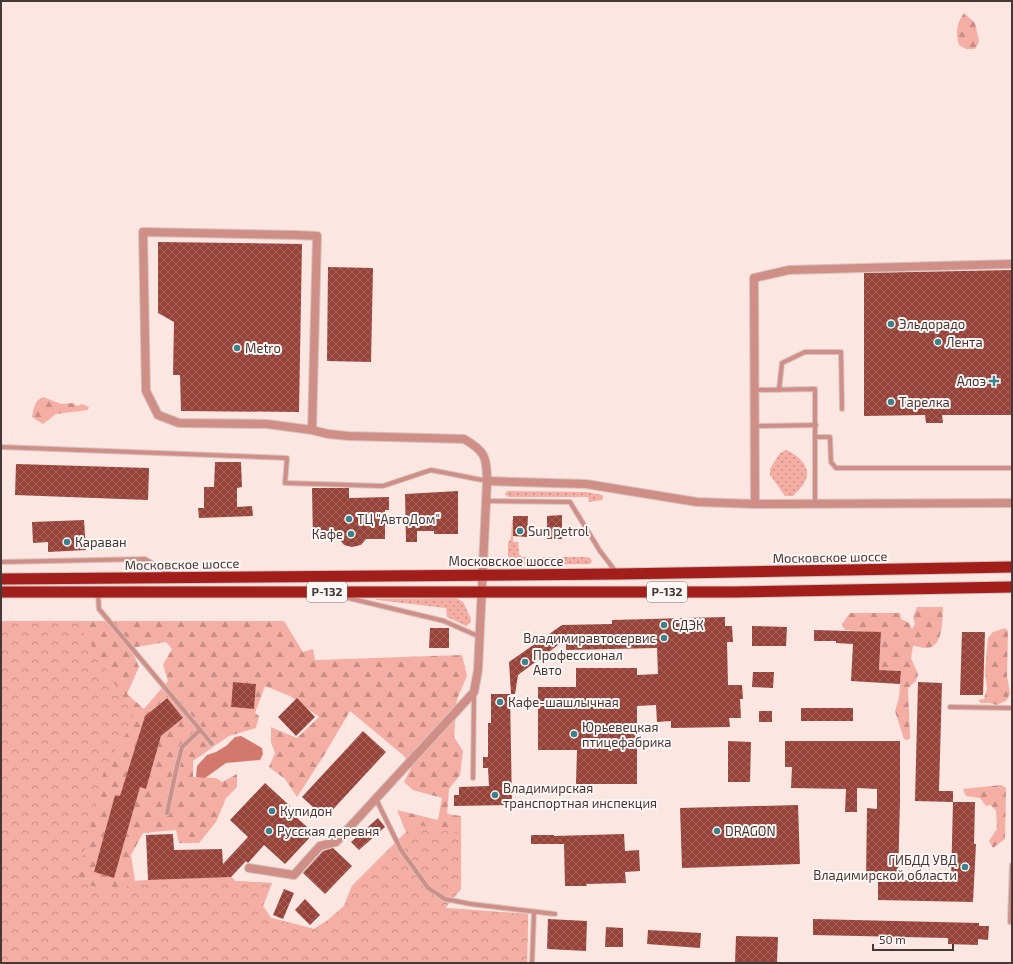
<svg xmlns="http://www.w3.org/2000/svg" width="1013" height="964" font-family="'Exo 2',sans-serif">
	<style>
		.grass { fill: url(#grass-dots) }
		.forest { fill: url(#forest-firs); fill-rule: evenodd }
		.park { fill: url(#park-crowns) }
		.water { fill: #d2786c }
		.building { fill: url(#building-cross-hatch) }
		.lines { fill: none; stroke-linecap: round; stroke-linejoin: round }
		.service-casing { stroke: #d7c3bf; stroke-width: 6 }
		.minor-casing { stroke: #d7c3bf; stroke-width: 10 }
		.trunk-casing { stroke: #d7c3bf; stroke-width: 13 }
		.service { stroke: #cf8f86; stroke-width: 4 }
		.minor { stroke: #cf8f86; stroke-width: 8 }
		.trunk { stroke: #a21e1a; stroke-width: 11 }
		.poi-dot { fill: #3b828c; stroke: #fef7f6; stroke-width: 1.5 }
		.labels { text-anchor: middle; stroke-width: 4; stroke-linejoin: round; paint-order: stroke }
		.shield { fill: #fef7f6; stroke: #7c716f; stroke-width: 1 }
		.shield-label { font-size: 12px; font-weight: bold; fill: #453735 }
		.poi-label { font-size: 13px; fill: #453735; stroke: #fef7f6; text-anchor: start }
		.street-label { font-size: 13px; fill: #453735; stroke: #fef7f6 }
	</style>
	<defs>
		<pattern id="grass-dots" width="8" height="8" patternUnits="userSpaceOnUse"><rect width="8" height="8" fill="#f5aea3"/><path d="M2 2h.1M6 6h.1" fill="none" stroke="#c88e86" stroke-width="1.8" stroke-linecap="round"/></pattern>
		<pattern id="forest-firs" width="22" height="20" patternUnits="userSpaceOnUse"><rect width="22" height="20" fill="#f5aea3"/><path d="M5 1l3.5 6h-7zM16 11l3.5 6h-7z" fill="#c88e86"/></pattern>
		<pattern id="park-crowns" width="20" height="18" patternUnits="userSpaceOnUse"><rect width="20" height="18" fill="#f5aea3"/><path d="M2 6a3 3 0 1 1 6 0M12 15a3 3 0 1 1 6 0" fill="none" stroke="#c88e86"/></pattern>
		<pattern id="building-cross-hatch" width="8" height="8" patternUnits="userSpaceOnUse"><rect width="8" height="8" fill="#974339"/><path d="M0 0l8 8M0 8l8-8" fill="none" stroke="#a3635b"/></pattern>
	</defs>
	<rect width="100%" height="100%" fill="#fbe6e2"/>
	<g class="grass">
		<path d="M786 450C797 454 813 468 805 481 803 487 797 491 793 496H785L770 475V469L780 453Z"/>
		<path d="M507 491 586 492 603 495 602 500 589 502 588 497H508L505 494Z"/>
		<path d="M512 520H513V542H518L519 554 522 557H587L590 558 592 561 590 564 517 565 512 562 508 556V543L511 538Z"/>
		<path d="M456 598 463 602 471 619 470 623 466 626 447 617 446 608 377 600 375 599Z"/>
	</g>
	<g class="forest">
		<path d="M964 13 975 23 979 42 975 49H966L959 45C955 33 957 23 964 13Z"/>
		<path d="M43 397 61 404 73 403 77 406 82 404 89 407 88 410 56 414 43 424 32 417C34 408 34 401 43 397Z"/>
		<path d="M917 607H943C942 619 944 648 926 648 922 648 917 646 913 646L911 658 918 674 916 681 908 688 910 738 908 740 904 739 895 711 899 698 901 671 879 670 881 633 845 630 842 624 850 613H900L901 619 909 623 912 629 915 624 913 617Z"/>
		<path d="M1 621H284L303 652 313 649 315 660 462 655 467 676 457 699 454 737 463 751 460 775 449 789 447 814 461 816V889L445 908 528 914 527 963H1ZM166 642 172 649 163 665 168 681 144 709 127 694 139 667 131 648ZM233 682 256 684 254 709 231 707ZM265 686 290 696 319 717 297 738 271 727V742L275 753 269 767 285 779 297 797 323 757 350 711 403 755 412 766 404 782 413 790 442 798 438 820 397 810 406 832 352 886 344 906 328 920 314 929 271 918 263 906 272 883 235 881 231 877 135 881 131 855 143 833 176 830 179 843H199L216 822 226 798 237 787V774L222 782 216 778 193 777V761L229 736 256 728 259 716 255 713ZM166 698 183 718 161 736 146 789 125 782 145 716ZM115 795 136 801 114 878 94 872Z"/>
		<path d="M1005 628 1008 631 1007 676 1010 694 1006 701 996 705 990 703H981L978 700 984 699 987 689 985 670 988 638 993 632Z"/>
		<path d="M1001 785 1006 788 1005 839 993 848 989 841 997 829 996 810 990 805 986 806 980 798 966 796 963 789Z"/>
	</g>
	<path class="park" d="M1 621H77L136 719 105 766 77 883 120 891 135 881 148 880 231 877 235 881 272 883 263 906 271 918 314 929 328 920 344 906 352 886 414 824 461 834V889L445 908 528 914 527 963H1Z"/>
	<path class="water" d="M241 736 262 748 263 754 260 760 226 763 205 778 196 777 197 766 207 755 216 752 226 746 235 737Z"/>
	<g class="building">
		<path d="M158 242 302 244 299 412 181 411 180 375H173L174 322 158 313Z"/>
		<path d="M328 267 373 268 371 362 327 361Z"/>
		<path d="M1012 270V415H942L943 423H926L925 415 864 416V273Z"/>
		<path d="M215 462H241L242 487 237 488V507L252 506 253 516 199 518 198 508H204V487H214Z"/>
		<path d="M16 464 149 468 148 500 15 495Z"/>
		<path d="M312 488H349V498L389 497V510H385V539H366L361 545 352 547 344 545 340 540H313Z"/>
		<path d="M458 491V534H434V531H417V542H406L405 494Z"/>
		<path d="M562 515V539H547V516Z"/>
		<path d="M513 516H528L527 537 513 536Z"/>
		<path d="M84 520 86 550 48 552V542L33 543 32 522Z"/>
		<path d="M725 617V626H732L733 642H727L728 685H742L743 699H740L741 718H729L730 727 671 728V721L657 722 656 705 637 706V784H576L577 750H538V687H576V668H637V675L658 674 657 648 566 650V639L518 675 515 694H511L509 662 562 625 612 624V620Z"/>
		<path d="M752 626 787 627 786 646H752Z"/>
		<path d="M430 628H449V648H429Z"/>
		<path d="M814 630 881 632 879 670 901 671 900 684 851 681 853 644 836 643V641H814Z"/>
		<path d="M962 632H985L983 695H960Z"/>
		<path d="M753 672H774L773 688 752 687Z"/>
		<path d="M233 682 256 684 254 709 231 707Z"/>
		<path d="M918 682 942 683 939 791H953V802L915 801Z"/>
		<path d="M491 694H510L512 805 454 806V795H459V787L489 786 488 768H483V757H488V723H491Z"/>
		<path d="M167 698 183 718 161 736 146 789 140 787 114 878 94 872 115 795 120 796 145 716Z"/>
		<path d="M297 698 315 717 296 736 278 717Z"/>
		<rect x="801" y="708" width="52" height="13"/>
		<rect x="759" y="711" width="13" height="11"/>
		<path d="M363 731 386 752 325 818 302 797Z"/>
		<path d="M728 741 751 742 750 782H728Z"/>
		<path d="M785 741H900V801L898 880 951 881 953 802H975L974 844H976L973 902 878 900V879H866L867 808 877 809V789L857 788V812H845L846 789 791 788 792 767H785Z"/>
		<path d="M265 783 290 806 287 809 314 833 285 864 264 845 248 863 246 861 231 877 148 880 146 835 173 834 174 850 222 849 223 864 248 837 230 820Z"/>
		<path d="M798 805 800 864 682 868 680 808Z"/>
		<path d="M378 818 385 827 359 850 351 842Z"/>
		<path d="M624 834 625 851 639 850 640 871 625 872 626 883 586 884 587 886H565L564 844H531V835H554V836Z"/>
		<path d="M333 848 352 866 325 894 303 873 323 851Z"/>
		<path d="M284 889 294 893 283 919 273 915Z"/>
		<path d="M305 899 320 915 310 925 295 910Z"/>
		<path d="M548 919 587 921 586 951 547 949Z"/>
		<path d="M813 919 979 923V926H989L988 940 978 939V945L948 944V938L813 935Z"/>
		<path d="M606 927 623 928V947H605Z"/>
		<path d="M648 930 701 933 700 948 647 944Z"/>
		<path d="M736 936 778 937 777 963H735Z"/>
	</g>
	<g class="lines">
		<g class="service-casing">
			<g id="service">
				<path d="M755 390 815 389V503"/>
				<path d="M779 390 782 363 805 352H841L842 409"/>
				<path d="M755 426 816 425"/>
				<path d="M815 437H830L831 462 836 468H1012"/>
				<path d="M1 447 287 458 285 483 383 486 431 470 487 481"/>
				<path d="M486 501 570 502 600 551 616 572"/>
				<path d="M1 562 145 559 172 575"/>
				<path d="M98 593 99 609 212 744"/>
				<path d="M340 596 444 621 480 637"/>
				<path d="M950 707 1012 708"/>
				<path d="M473 778 474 692"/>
				<path d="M376 799 401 850 428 888 445 899 471 904 555 914"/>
				<path d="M167 813 177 766 182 747 200 730"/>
				<path d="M1010 922 1012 865"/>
				<path d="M532 963 534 912"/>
			</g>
		</g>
		<g class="minor-casing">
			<g id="minor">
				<path d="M487 481 586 484 697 502 755 504 1012 503"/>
				<path d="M755 504 754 278 789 270 1012 264"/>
				<path d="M249 868 294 875 320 846 336 842 474 692 478 670 487 481C487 457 485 451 464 439L348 436 328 434 312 430 267 424 179 423 158 415 146 391 143 232 297 235 317 236 312 430"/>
			</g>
		</g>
		<g class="trunk-casing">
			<g id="trunk">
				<path d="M1 579 618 574 1012 567"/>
				<path d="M1 592H734L1012 587"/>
			</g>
		</g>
		<use href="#service" class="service"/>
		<use href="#minor" class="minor"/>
		<use href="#trunk" class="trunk"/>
	</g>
	<g class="poi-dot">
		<circle cx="891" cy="324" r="4"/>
		<circle cx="938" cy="342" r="4"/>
		<circle cx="237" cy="348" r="4"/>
		<path d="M992 375h4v4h4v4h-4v4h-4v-4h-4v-4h4z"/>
		<circle cx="891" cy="402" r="4"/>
		<circle cx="349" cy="519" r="4"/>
		<circle cx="520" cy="531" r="4"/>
		<circle cx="351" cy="534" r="4"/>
		<circle cx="67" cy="542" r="4"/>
		<circle cx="664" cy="625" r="4"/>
		<circle cx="664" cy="638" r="4"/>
		<circle cx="525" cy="662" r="4"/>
		<circle cx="500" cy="702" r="4"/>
		<circle cx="574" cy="734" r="4"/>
		<circle cx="495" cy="795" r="4"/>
		<circle cx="272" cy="811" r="4"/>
		<circle cx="269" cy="831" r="4"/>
		<circle cx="717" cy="831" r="4"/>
		<circle cx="965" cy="867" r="4"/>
	</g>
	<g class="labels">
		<g class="shield">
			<rect x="307" y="582" width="40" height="20" rx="3"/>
			<rect x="647" y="582" width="40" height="20" rx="3"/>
		</g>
		<g class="shield-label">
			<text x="327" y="596">Р-132</text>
			<text x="667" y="596">Р-132</text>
		</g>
		<g class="poi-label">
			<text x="899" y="329">Эльдорадо</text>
			<text x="946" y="347">Лента</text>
			<text x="245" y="353">Metro</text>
			<text x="986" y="386" text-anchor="end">Алоэ</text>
			<text x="899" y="407">Тарелка</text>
			<text x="357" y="524">ТЦ "АвтоДом"</text>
			<text x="528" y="536">Sun petrol</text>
			<text x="343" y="539" text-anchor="end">Кафе</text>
			<text x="75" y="547">Караван</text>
			<text x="672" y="630">СДЭК</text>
			<text x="656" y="643" text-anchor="end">Владимиравтосервис</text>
			<text x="533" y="660">Профессионал<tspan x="533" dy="15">Авто</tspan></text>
			<text x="508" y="707">Кафе-шашлычная</text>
			<text x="582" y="732">Юрьевецкая<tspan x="582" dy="15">птицефабрика</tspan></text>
			<text x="503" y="793">Владимирская<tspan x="503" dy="15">транспортная инспекция</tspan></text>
			<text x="280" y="816">Купидон</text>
			<text x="277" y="836">Русская деревня</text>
			<text x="725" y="836">DRAGON</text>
			<text x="957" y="865" text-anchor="end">ГИБДД УВД<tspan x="957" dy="15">Владимирской области</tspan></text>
		</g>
		<g class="street-label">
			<text transform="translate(830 557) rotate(-1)" y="5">Московское шоссе</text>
			<text x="506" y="566">Московское шоссе</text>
			<text transform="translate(182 564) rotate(-1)" y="5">Московское шоссе</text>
		</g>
	</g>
	<rect width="1013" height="964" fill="none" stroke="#453735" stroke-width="4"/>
	<path d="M873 944v6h80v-6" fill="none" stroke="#453735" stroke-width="2"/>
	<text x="879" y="944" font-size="12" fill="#453735" stroke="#fef7f6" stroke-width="3" paint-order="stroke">50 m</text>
</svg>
